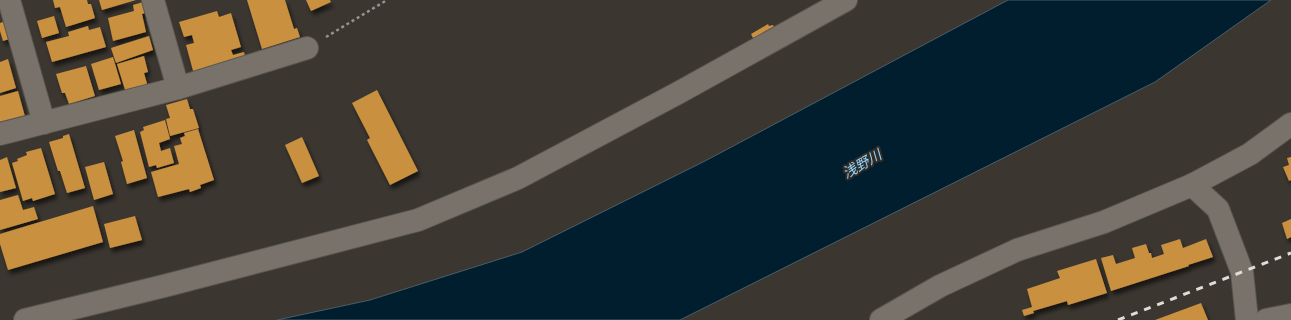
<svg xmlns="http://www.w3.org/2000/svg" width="1291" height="320" font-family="'Archivo Narrow','Noto Sans JP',sans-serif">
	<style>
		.water { fill: #011e2e; stroke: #4b5e68 }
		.building { fill: #c9903f; filter: url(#shadow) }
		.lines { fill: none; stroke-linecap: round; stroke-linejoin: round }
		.minor-casing { stroke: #595650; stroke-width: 24 }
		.tertiary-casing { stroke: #595650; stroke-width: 24 }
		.path { stroke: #96928d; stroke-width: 2.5; stroke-dasharray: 3 3; stroke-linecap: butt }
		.minor { stroke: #78726b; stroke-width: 22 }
		.tertiary { stroke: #78726b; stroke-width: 22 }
		.rail { stroke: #e0ddd9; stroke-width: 3; stroke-dasharray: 7 7; stroke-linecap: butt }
		.labels { text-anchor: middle; stroke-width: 4; stroke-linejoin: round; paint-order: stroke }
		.water-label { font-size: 14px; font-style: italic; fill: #92d5fe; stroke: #312c26 }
	</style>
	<defs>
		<filter id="shadow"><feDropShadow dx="2.5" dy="4.5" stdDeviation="2" flood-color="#0009"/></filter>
	</defs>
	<rect width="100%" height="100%" fill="#3b3630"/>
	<path class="water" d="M1008 0H1271L1155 82 680 320H277L370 300 522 252 705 161Z"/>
	<g class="building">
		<path d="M53 0H87L88 4H91L95 18 66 27 60 7 55 8Z"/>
		<path d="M99 0H136L102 10Z"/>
		<path d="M150 0 154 10 142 14 146 32 113 41 108 18 134 11 133 5Z"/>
		<path d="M247 0H285L294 29 297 28 300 37 262 49Z"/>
		<path d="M306 0H330L331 2 311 11Z"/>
		<path d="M217 11 219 17 231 13 241 47 231 50 233 55 244 52 247 64 195 78 186 45 194 43 192 35 184 37 179 22Z"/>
		<path d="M54 16 59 33 42 38 37 21Z"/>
		<path d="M14 18 19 36 3 41 0 31V23Z"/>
		<path d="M768 24 769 26 773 25 776 30 756 44 751 34Z"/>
		<path d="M88 26 89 30 100 27 106 47 52 62 46 42 69 36 68 32Z"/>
		<path d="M149 36 153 50 116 63 111 48Z"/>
		<path d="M144 56 148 72 144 73 148 87 126 93 117 64Z"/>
		<path d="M113 57 121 84 99 90 91 64Z"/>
		<path d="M8 59 16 88 0 93V62Z"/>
		<path d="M86 66 95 96 69 104 65 93H62L56 74Z"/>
		<path d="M377 90 418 171 390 185 367 140 370 138 352 103Z"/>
		<path d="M18 91 26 120 0 128V96Z"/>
		<path d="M187 99 190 109H193L199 128 170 136 166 119 170 118 166 105Z"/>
		<path d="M165 120 170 139 159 143 161 151 170 148 174 163 157 168 156 165 149 167 140 132 144 130 143 127Z"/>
		<path d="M198 129 214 180 200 185 201 188 190 192 189 189 158 197 151 172 179 164 174 146 182 144 180 138 185 136 184 133Z"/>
		<path d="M134 130 147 178 127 184 121 162 123 161 115 136Z"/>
		<path d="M69 134 85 188 67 193 60 171H58L49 142 63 138V136Z"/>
		<path d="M302 137 319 176 302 183 285 145Z"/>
		<path d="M41 148 55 194 33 201 32 198 23 201 12 163 18 161 17 159 27 155 26 152Z"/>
		<path d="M7 157 16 188 0 192V160Z"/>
		<path d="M1291 157V180L1289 181 1283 167 1289 165 1287 158Z"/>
		<path d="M104 162 113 194 94 200 85 167Z"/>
		<path d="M18 195 23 210 34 207 38 219 0 230V200Z"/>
		<path d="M93 206 103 242 8 270 0 244V234Z"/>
		<path d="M135 216 142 240 110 248 104 224Z"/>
		<path d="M1291 219V237L1287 239 1282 223Z"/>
		<path d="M1180 239 1183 248 1206 239 1213 257 1188 265 1189 266 1111 291 1101 258 1113 255 1116 264 1135 258 1132 248 1146 244 1149 253H1151L1152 258 1164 254 1161 245Z"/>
		<path d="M1096 259 1107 293 1068 305 1067 301 1033 311 1034 313 1024 316 1022 310 1032 307 1027 289 1060 278 1057 271Z"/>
		<path d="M1201 303 1208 320H1155Z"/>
	</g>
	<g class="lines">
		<g class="minor-casing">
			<g id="minor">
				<path d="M9 0 44 123"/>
				<path d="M153 0 178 88"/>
				<path d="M0 134 178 88 307 48"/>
				<path d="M1192 185 1218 209 1242 272 1247 320"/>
				<path d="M25 320 164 286 418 220 518 178 678 93 846 0"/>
				<path d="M1266 320 1291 315"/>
			</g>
		</g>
		<g class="tertiary-casing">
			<path id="tertiary" d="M881 320 940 286 1017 250 1104 222 1192 185 1250 154 1291 124"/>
		</g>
		<path class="path" d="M326 37 387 0"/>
		<use href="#minor" class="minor"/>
		<use href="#tertiary" class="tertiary"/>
		<path class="rail" d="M1118 320 1291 253"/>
	</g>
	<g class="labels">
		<g class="water-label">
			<text transform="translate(862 164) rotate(-30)" y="5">浅野川</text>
		</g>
	</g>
</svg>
